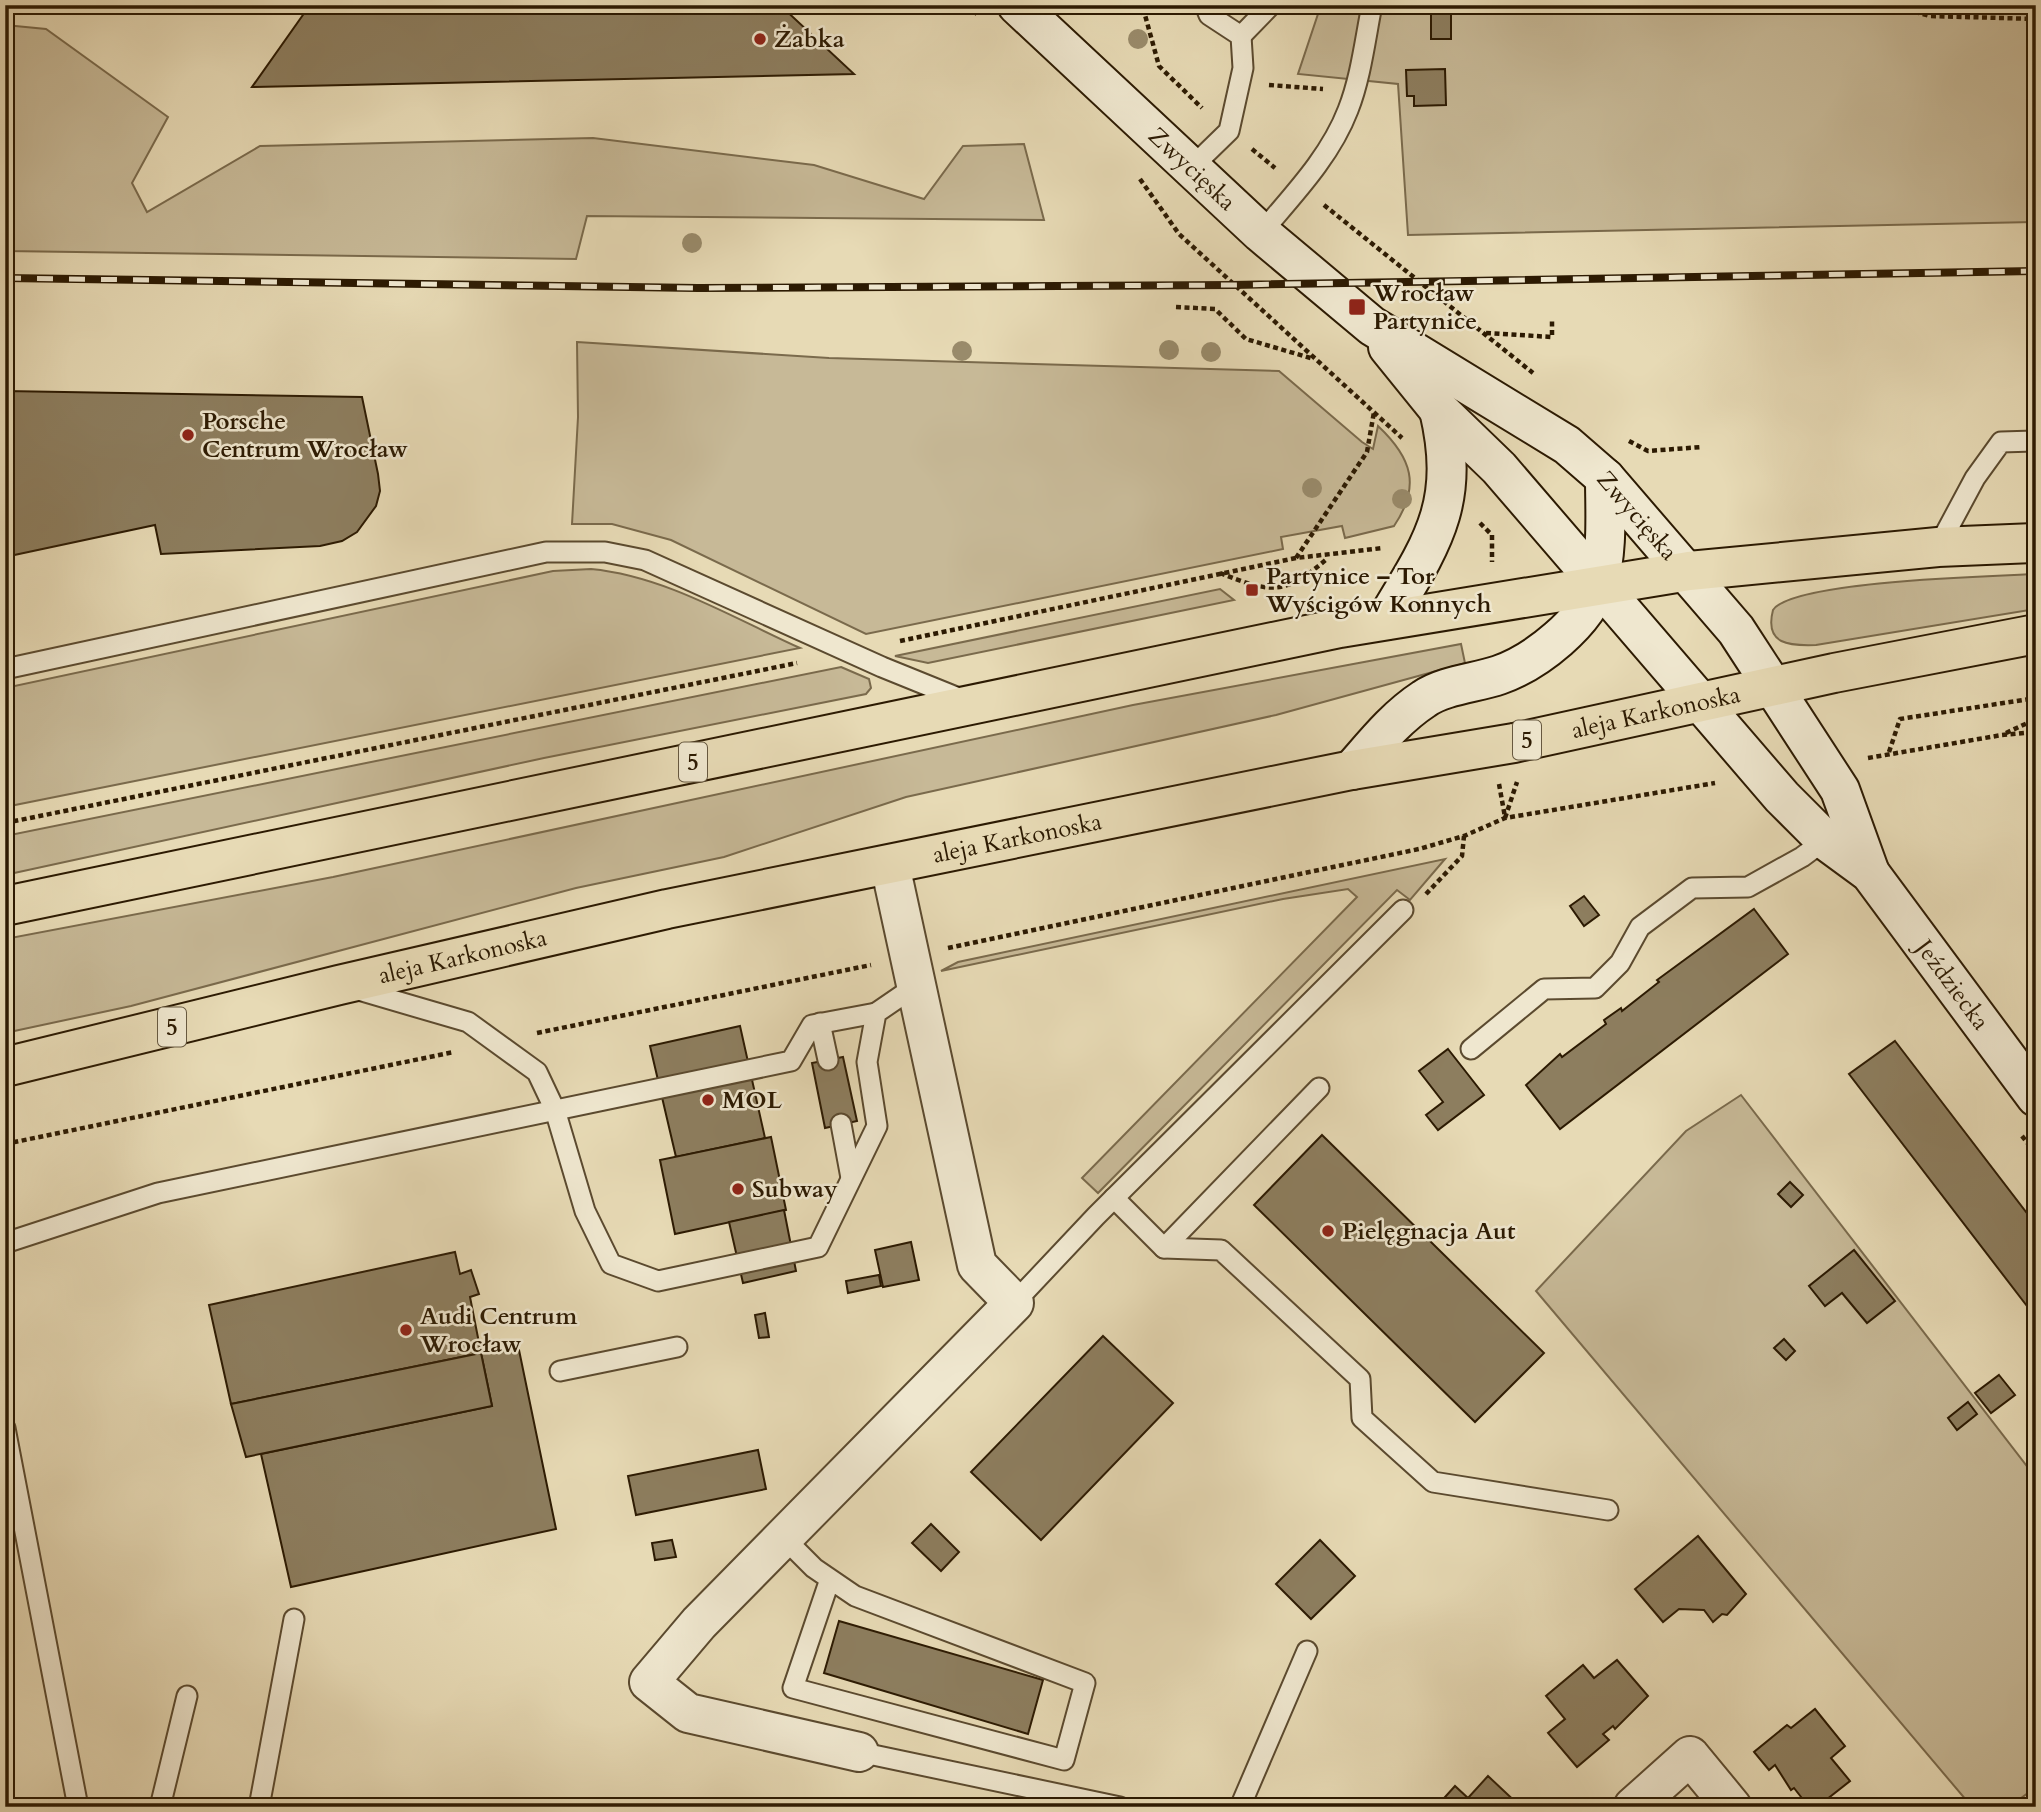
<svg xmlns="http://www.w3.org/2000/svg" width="2041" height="1812" font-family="Cardo,serif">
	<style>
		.green { fill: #c7b997; stroke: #7a6a4c; stroke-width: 2 }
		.building { fill: #8d7e5f; stroke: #2c1a02; stroke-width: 2 }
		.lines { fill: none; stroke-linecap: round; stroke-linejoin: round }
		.lane-casing { stroke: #5b4a2f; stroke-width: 23 }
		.street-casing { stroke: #5b4a2f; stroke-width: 42 }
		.secondary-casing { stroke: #2c1a02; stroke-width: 42 }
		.primary-casing { stroke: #2c1a02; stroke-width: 42 }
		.path { stroke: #2c1a02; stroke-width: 4.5; stroke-dasharray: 5 3.5; stroke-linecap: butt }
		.lane { stroke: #efe7cf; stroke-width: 19 }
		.street { stroke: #efe7cf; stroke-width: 38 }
		.secondary { stroke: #efe7cf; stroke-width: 38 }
		.primary { stroke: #e7dab5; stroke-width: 38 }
		.rail-casing { stroke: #2c1a02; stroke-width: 8 }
		.rail { stroke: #efe7cf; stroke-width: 5; stroke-dasharray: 16; stroke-linecap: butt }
		.tree { fill: #998b6b }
		.poi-dot { fill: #8f2418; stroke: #efe7cf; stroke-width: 2.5 }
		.labels { text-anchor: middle; stroke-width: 5; stroke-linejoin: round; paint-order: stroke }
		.shield { fill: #efe7cf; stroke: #665840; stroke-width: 2 }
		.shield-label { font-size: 23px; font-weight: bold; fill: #2c1a02 }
		.poi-label { font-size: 24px; font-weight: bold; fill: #2c1a02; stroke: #efe7cf; text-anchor: start }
		.street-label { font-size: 24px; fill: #2c1a02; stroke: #efe7cf }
	</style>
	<rect width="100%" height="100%" fill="#e7dab5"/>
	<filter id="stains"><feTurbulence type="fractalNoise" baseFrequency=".00286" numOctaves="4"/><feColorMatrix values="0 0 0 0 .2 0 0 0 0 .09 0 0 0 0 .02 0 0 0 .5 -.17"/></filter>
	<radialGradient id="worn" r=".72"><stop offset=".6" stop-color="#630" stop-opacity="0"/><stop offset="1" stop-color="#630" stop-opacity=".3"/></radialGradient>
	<g class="green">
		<path d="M1321 5H2036V222L1408 235 1398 84 1298 74Z"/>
		<path d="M5 25 46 29 168 117 132 183 147 212 260 146 593 138 814 165 924 199 963 146 1024 144 1044 220 587 216 576 259 5 251Z"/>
		<path d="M577 342 829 358 1279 371 1362 442 1373 449 1378 426C1412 458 1421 486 1394 526L1345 538 1342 526 1281 537 1283 549 866 634 671 540 612 524H572L578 417Z"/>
		<path d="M591 569C665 576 733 618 800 648L5 807V688L553 571Z"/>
		<path d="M2036 574V609L1816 645C1790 646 1764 645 1773 610 1792 581 1994 576 2036 574Z"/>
		<path d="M1220 589 1234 600 928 663 895 656Z"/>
		<path d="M1461 644 1465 663 1462 664 1276 715 906 797 724 857 576 888 131 1006 5 1033V939L333 877 1133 705Z"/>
		<path d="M841 667 869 679 871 688 866 694 544 758 5 875V836Z"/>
		<path d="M1445 859 1410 900 1397 890 1098 1193 1082 1178 1357 897 1348 889 1283 899 941 971 958 962Z"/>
		<path d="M1741 1095 2036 1478V1787L2009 1807H1972L1536 1291 1686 1131Z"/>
	</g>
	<g class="building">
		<path d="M310 5H780L854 74 252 87Z"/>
		<rect x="1431" y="5" width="20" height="34"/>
		<path d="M1445 69 1446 105 1414 106V96H1407L1406 70Z"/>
		<path d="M5 391 362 397 378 474 380 491 376 506 357 532 342 541 320 546 161 554 155 525 5 557Z"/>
		<path d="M1584 896 1599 915 1584 926 1570 906Z"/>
		<path d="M1754 909 1788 954 1560 1129 1526 1085 1560 1054 1562 1057 1606 1024 1604 1020 1621 1008 1622 1011 1659 982 1657 980Z"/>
		<path d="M740 1026 765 1138 676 1157 650 1046Z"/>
		<path d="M1895 1041 2036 1225V1306L2030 1310 1849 1074Z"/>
		<path d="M1448 1049 1484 1095 1438 1130 1426 1115 1443 1102 1419 1071Z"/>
		<path d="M843 1057 857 1121 825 1128 812 1063Z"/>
		<path d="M1322 1135 1544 1353 1475 1422 1254 1205Z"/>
		<path d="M771 1137 786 1210 675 1234 660 1160Z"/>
		<path d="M1790 1182 1803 1195 1791 1207 1778 1194Z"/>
		<path d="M784 1210 796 1271 743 1283 729 1222Z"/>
		<path d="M911 1242 919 1280 883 1287 875 1250Z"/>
		<path d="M1854 1250 1895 1301 1867 1323 1842 1293 1825 1306 1809 1286Z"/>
		<path d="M455 1252 460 1274 471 1270 479 1294 470 1297 481 1353 231 1404 209 1305Z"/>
		<path d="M879 1275 881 1286 848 1293 846 1281Z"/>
		<path d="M765 1313 769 1337 759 1338 755 1315Z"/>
		<path d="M1103 1336 1173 1403 1041 1540 971 1472Z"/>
		<path d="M1784 1339 1795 1351 1786 1360 1774 1348Z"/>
		<path d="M519 1350 556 1529 291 1587 261 1454 492 1406 481 1353Z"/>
		<path d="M481 1353 492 1406 246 1457 231 1404Z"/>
		<path d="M1999 1375 2015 1395 1991 1413 1975 1393Z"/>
		<path d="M1968 1402 1977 1414 1957 1430 1948 1418Z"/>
		<path d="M758 1450 766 1489 636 1515 628 1476Z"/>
		<path d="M931 1524 959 1552 941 1571 912 1543Z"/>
		<path d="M1698 1536 1746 1594 1727 1615 1722 1614 1713 1622 1704 1610 1679 1609 1663 1622 1635 1589Z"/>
		<path d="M672 1540 676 1557 655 1560 652 1543Z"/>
		<path d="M1320 1540 1355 1576 1311 1619 1276 1584Z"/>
		<path d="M839 1621 1043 1680 1028 1734 824 1673Z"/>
		<path d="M1617 1660 1648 1696 1615 1729 1613 1726 1603 1734 1609 1740 1577 1767 1548 1733 1565 1719 1546 1696 1583 1665 1594 1678Z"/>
		<path d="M1815 1709 1845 1746 1831 1758 1850 1781 1817 1807H1809L1794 1788 1791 1790 1775 1765 1769 1770 1754 1752 1787 1725 1791 1728Z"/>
		<path d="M1488 1776 1521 1807H1436L1455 1786 1468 1798Z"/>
	</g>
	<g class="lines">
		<g class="lane-casing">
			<g id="lane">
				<path d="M1241 36 1271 5"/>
				<path d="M1191 168 1229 131 1243 68 1241 36 1209 15 1205 5"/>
				<path d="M1261 233C1293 195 1330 157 1348 110 1361 77 1365 40 1372 5"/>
				<path d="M1938 547 1975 478 2001 442 2036 441"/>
				<path d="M5 669 546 552H605L645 560 882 667 966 701"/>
				<path d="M355 989 468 1022 537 1072 555 1110 585 1211 611 1264 658 1281 818 1247 877 1126 867 1062 876 1013 914 987"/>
				<path d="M820 1023 828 1060"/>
				<path d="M1471 1049 1544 989 1595 988 1620 963 1640 927 1692 888 1748 887 1802 857 1825 840"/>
				<path d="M841 1124 851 1178"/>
				<path d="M1114 1198 1164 1248 1221 1250 1360 1379 1362 1418 1433 1482 1608 1510"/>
				<path d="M5 1243 158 1193 791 1061 812 1025 876 1013"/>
				<path d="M1164 1248 1319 1088"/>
				<path d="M1014 1303 1096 1216 1403 910"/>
				<path d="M560 1371 677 1347"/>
				<path d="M5 1428 78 1807"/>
				<path d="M783 1537 814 1568 855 1596 1085 1683 1064 1760 793 1688 830 1579"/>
				<path d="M859 1752 1120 1807"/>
				<path d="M160 1807 187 1696"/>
				<path d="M259 1807 294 1619"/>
				<path d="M1240 1807 1307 1651"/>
			</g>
		</g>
		<g class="street-casing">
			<g id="street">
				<path d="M859 1752 688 1713 649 1682 699 1623 1014 1303 977 1265 890 865"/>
				<path d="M1633 1807 1690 1756 1732 1807"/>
			</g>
		</g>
		<g class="secondary-casing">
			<g id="secondary">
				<path id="s1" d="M1017 5 1261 233 1372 326 1567 445 1605 478 1736 630 1840 790 1870 873"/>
				<path id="s2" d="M1388 347 1439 410 1499 468 1782 797 1825 840 1870 873 2036 1097"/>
				<path d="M1386 620C1433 542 1461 504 1439 410"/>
				<path d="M1352 770C1374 745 1395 718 1424 699 1444 685 1476 683 1499 675 1536 662 1587 622 1598 584 1608 551 1605 512 1605 478"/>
			</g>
		</g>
		<g class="primary-casing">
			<g id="primary">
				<path d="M5 906 1340 628 1689 571 1938 547 2036 543"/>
				<path id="s3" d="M5 1067 339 985 667 909 1352 770 1514 743 1834 673 2036 634"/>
			</g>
		</g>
		<g class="path">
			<path d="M967 5 977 14"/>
			<path d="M1133 5 1145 15 1159 66 1202 108"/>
			<path d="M1890 5 1930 16 2036 19"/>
			<path d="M1269 85 1323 89"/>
			<path d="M1252 149 1275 168"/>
			<path d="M1140 179 1179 234 1402 438"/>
			<path d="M1324 205 1533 373"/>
			<path d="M1176 307 1215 309 1246 339 1314 359"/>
			<path d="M1486 333 1552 337V320"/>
			<path d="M1629 441 1648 451 1702 447"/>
			<path d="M1480 523 1492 535V562"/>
			<path d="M1296 558 1367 452 1374 412"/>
			<path d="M1220 573C1273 594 1285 595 1328 558"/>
			<path d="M900 641 1296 558 1383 548"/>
			<path d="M2006 733 2036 719"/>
			<path d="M1889 752 1900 719 2036 698"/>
			<path d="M1868 758 2002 735 2036 732"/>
			<path d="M1499 784 1505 817"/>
			<path d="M1505 818 1517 782"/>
			<path d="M5 823 797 663"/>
			<path d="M1426 894 1462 856 1464 836"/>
			<path d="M948 948 1419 849 1464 836 1505 818 1715 783"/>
			<path d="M537 1033 871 965"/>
			<path d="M2022 1136 2036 1154"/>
			<path d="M5 1144 454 1052"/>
		</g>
		<use href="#lane" class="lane"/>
		<use href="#street" class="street"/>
		<use href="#secondary" class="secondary"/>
		<use href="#primary" class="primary"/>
		<g class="rail-casing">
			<path id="rail" d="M5 278 698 288 1232 285 2036 271"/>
		</g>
		<use href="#rail" class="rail"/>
	</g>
	<g class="tree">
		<circle cx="1138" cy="39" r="10"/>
		<circle cx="692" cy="243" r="10"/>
		<circle cx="1169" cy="350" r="10"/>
		<circle cx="962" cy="351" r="10"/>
		<circle cx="1211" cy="352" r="10"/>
		<circle cx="1312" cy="488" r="10"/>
		<circle cx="1402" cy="499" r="10"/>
	</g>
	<g class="poi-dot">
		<circle cx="760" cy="39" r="7"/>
		<rect x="1348" y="298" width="18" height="18" rx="3.5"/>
		<circle cx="188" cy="435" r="7"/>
		<rect x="1245" y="583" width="14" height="14" rx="3.5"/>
		<circle cx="708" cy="1100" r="7"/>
		<circle cx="738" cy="1189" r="7"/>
		<circle cx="1328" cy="1231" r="7"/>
		<circle cx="406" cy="1330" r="7"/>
	</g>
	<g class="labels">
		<g class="shield">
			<rect x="1513" y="720.5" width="28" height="39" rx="5"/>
			<rect x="679" y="742.5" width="28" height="39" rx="5"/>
			<rect x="158" y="1007.5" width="28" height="39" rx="5"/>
		</g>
		<g class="shield-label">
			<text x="1527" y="748">5</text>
			<text x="693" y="770">5</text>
			<text x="172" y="1035">5</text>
		</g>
		<g class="poi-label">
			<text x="774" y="47">Żabka</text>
			<text x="1373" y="301">Wrocław<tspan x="1373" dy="28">Partynice</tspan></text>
			<text x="202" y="429">Porsche<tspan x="202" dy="28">Centrum Wrocław</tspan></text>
			<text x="1266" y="584">Partynice – Tor<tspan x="1266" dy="28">Wyścigów Konnych</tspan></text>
			<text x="722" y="1108">MOL</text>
			<text x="752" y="1197">Subway</text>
			<text x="1342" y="1239">Pielęgnacja Aut</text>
			<text x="420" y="1324">Audi Centrum<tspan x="420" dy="28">Wrocław</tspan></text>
		</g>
		<g class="street-label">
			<text dy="8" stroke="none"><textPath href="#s1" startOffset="240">Zwycięska</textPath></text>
			<text dy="8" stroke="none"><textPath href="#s1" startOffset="807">Zwycięska</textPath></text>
			<text dy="8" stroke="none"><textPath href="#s3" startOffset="1689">aleja Karkonoska</textPath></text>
			<text dy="8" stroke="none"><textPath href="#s3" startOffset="1038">aleja Karkonoska</textPath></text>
			<text dy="8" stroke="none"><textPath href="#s3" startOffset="471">aleja Karkonoska</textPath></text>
			<text dy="8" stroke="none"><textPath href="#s2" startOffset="854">Jeździecka</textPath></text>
		</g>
	</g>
	<rect width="2041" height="1812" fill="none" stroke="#e7dab5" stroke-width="28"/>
	<rect x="7" y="7" width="2027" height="1798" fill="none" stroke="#2c1a02" stroke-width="3.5"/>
	<rect x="14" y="14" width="2013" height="1784" fill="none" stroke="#2c1a02" stroke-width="2"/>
	<rect width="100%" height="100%" filter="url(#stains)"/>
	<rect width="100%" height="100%" fill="url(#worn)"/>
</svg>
